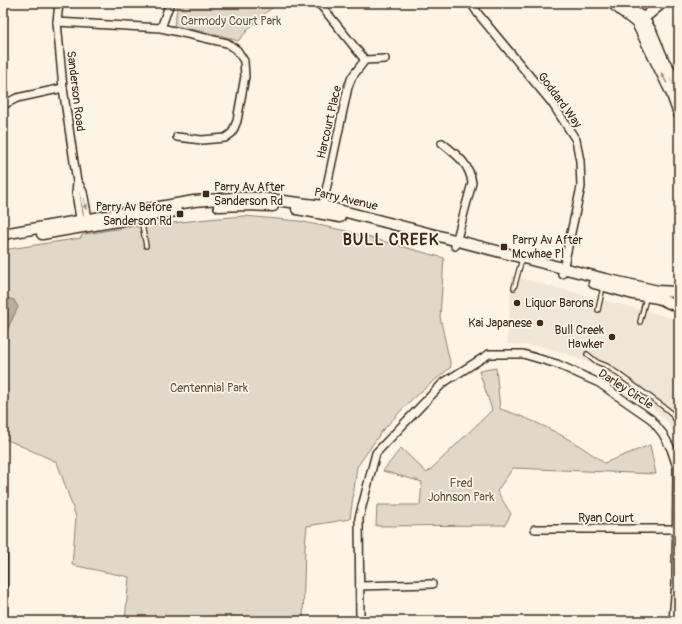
<svg xmlns="http://www.w3.org/2000/svg" width="682" height="624" font-family="Pangolin,sans-serif">
	<style>
		.built { fill: #eee6d6 }
		.green { fill: #e0d8c8; stroke: #8e8173 }
		.water { fill: #b7ad9e; stroke: #85796b }
		.lines { fill: none; stroke-linecap: round; stroke-linejoin: round }
		.lane-casing { stroke: #3b2a1e; stroke-width: 6 }
		.street-casing { stroke: #3b2a1e; stroke-width: 10 }
		.secondary-casing { stroke: #3b2a1e; stroke-width: 13 }
		.lane { stroke: #fcf5e5; stroke-width: 3.5 }
		.street { stroke: #fcf5e5; stroke-width: 7 }
		.secondary { stroke: #fcf5e5; stroke-width: 10 }
		.oneway { fill: #9c9082 }
		.poi-dot { fill: #3b2a1e; stroke: #fcf5e5; stroke-width: 1.5 }
		.labels { text-anchor: middle; stroke-width: 3.5; stroke-linejoin: round; paint-order: stroke }
		.park-label { font-size: 12px; fill: #645648; stroke: #fcf5e5 }
		.street-label { font-size: 12px; fill: #3b2a1e; stroke: #fcf5e5 }
		.poi-label { font-size: 12px; fill: #3b2a1e; stroke: #fcf5e5; text-anchor: start }
		.district-label { font-size: 16px; font-weight: bold; letter-spacing: 1px; fill: #3b2a1e; stroke: #fcf5e5 }
	</style>
	<rect width="100%" height="100%" fill="#fcf5e5"/>
	<filter id="ink" filterUnits="userSpaceOnUse"><feTurbulence type="fractalNoise" baseFrequency=".025" numOctaves="2"/><feDisplacementMap in="SourceGraphic" scale="8" xChannelSelector="R" yChannelSelector="G"/><feConvolveMatrix kernelMatrix="1 2 1 2 8 2 1 2 1" color-interpolation-filters="sRGB"/></filter>
	<g filter="url(#ink)">
		<path class="built" d="M512 276 679 320V437L677 438 668 423 652 407 627 387 598 367 572 356 540 346 507 344Z"/>
		<g class="green">
			<path d="M178 3H278L257 20 238 41 220 35 174 26Z"/>
			<path d="M244 216 299 221 342 230 444 258 440 317 451 367 412 399 382 431 357 467 350 519 307 526 305 546 303 621H125L129 577 72 565 76 517 57 462 3 438V250L81 238V236L85 234 136 226 137 227 208 219Z"/>
			<path d="M496 368 500 409C532 418 578 442 604 463L650 445 656 474 513 468 497 491 511 514 505 525 376 526 377 505H420L422 482 383 471 401 448 427 473 492 410 479 371Z"/>
		</g>
		<path class="water" d="M3 297 14 300 18 307 7 330 3 331Z"/>
		<g class="lines">
			<g class="lane-casing">
				<g id="lane">
					<path d="M141 219 146 246"/>
					<path d="M514 288 522 259"/>
					<path d="M598 310 603 287"/>
					<path d="M640 322 646 298"/>
					<path d="M587 354 597 362 607 366 668 410 679 424"/>
				</g>
			</g>
			<g class="street-casing">
				<g id="street">
					<path d="M59 3 57 22 63 88 77 182 76 193 81 225"/>
					<path d="M319 3 365 60"/>
					<path d="M471 3 479 15 552 103 576 140 580 161 581 187 562 274"/>
					<path d="M57 22 161 28 227 43 237 50 244 61 245 76 237 121 232 133 225 138 202 140 177 137"/>
					<path d="M161 28 170 3"/>
					<path d="M3 105 17 98 63 88"/>
					<path d="M442 143C456 154 470 164 472 183L455 246"/>
					<path d="M78 182 83 192 89 224"/>
					<path d="M322 209 348 87 352 77 365 60 385 59"/>
					<path d="M3 523V621"/>
					<path d="M535 529H677"/>
					<path d="M360 586 432 584"/>
					<path d="M360 621 359 518 376 453 443 383 489 354H523L557 364 599 383 651 419 663 434 671 449 677 467 676 583 673 621"/>
				</g>
			</g>
			<g class="secondary-casing">
				<g id="secondary">
					<path d="M612 3 637 23 671 92 679 114"/>
					<path d="M622 3 643 18 651 31 664 62 675 77 679 86"/>
					<path d="M639 22 662 3"/>
					<path d="M219 206 245 205 273 206"/>
					<path d="M297 209 340 217"/>
					<path d="M3 234 194 201 233 198H259L323 206 605 279 658 291 677 292"/>
					<path d="M42 234 176 211"/>
					<path d="M594 283 633 294 658 298 674 305"/>
				</g>
			</g>
			<use href="#lane" class="lane"/>
			<use href="#street" class="street"/>
			<use href="#secondary" class="secondary"/>
		</g>
		<defs><path id="oneway-solid" d="M-6-.8H1V-3.2L6.5 0L1 3.2V.8H-6Z"/></defs>
		<g class="oneway">
			<use href="#oneway-solid" transform="translate(664 78) rotate(-118)"/>
			<use href="#oneway-solid" transform="translate(85 204) rotate(78)"/>
		</g>
	</g>
	<g class="poi-dot">
		<rect x="202" y="190" width="8" height="8" rx="2"/>
		<rect x="176" y="210" width="8" height="8" rx="2"/>
		<rect x="500" y="243" width="8" height="8" rx="2"/>
		<circle cx="517" cy="303" r="4"/>
		<circle cx="540" cy="323" r="4"/>
		<circle cx="612" cy="337" r="4"/>
	</g>
	<g class="labels">
		<g class="park-label">
			<text x="231" y="25">Carmody Court Park</text>
			<text x="209" y="392">Centennial Park</text>
			<text x="461" y="487">Fred<tspan x="461" dy="14">Johnson Park</tspan></text>
		</g>
		<g class="street-label">
			<text transform="translate(76 91) rotate(83)" y="4">Sanderson Road</text>
			<text transform="translate(560 100) rotate(54)" y="4">Goddard Way</text>
			<text transform="translate(329 122) rotate(-77)" y="4">Harcourt Place</text>
			<text transform="translate(346 199) rotate(13)" y="4">Parry Avenue</text>
			<text transform="translate(626 389) rotate(33)" y="4">Darley Circle</text>
			<text x="606" y="522">Ryan Court</text>
		</g>
		<g class="poi-label">
			<text x="214" y="191">Parry Av After<tspan x="214" dy="14">Sanderson Rd</tspan></text>
			<text x="172" y="211" text-anchor="end">Parry Av Before<tspan x="172" dy="14">Sanderson Rd</tspan></text>
			<text x="512" y="244">Parry Av After<tspan x="512" dy="14">Mcwhae Pl</tspan></text>
			<text x="525" y="307">Liquor Barons</text>
			<text x="532" y="327" text-anchor="end">Kai Japanese</text>
			<text x="604" y="334" text-anchor="end">Bull Creek<tspan x="604" dy="14">Hawker</tspan></text>
		</g>
		<g class="district-label">
			<text x="391" y="245">BULL CREEK</text>
		</g>
	</g>
	<rect width="682" height="624" fill="none" stroke="#fcf5e5" stroke-width="16"/>
	<rect x="8" y="8" width="666" height="608" fill="none" stroke="#3b2a1e" stroke-width="1.5" filter="url(#ink)"/>
</svg>
